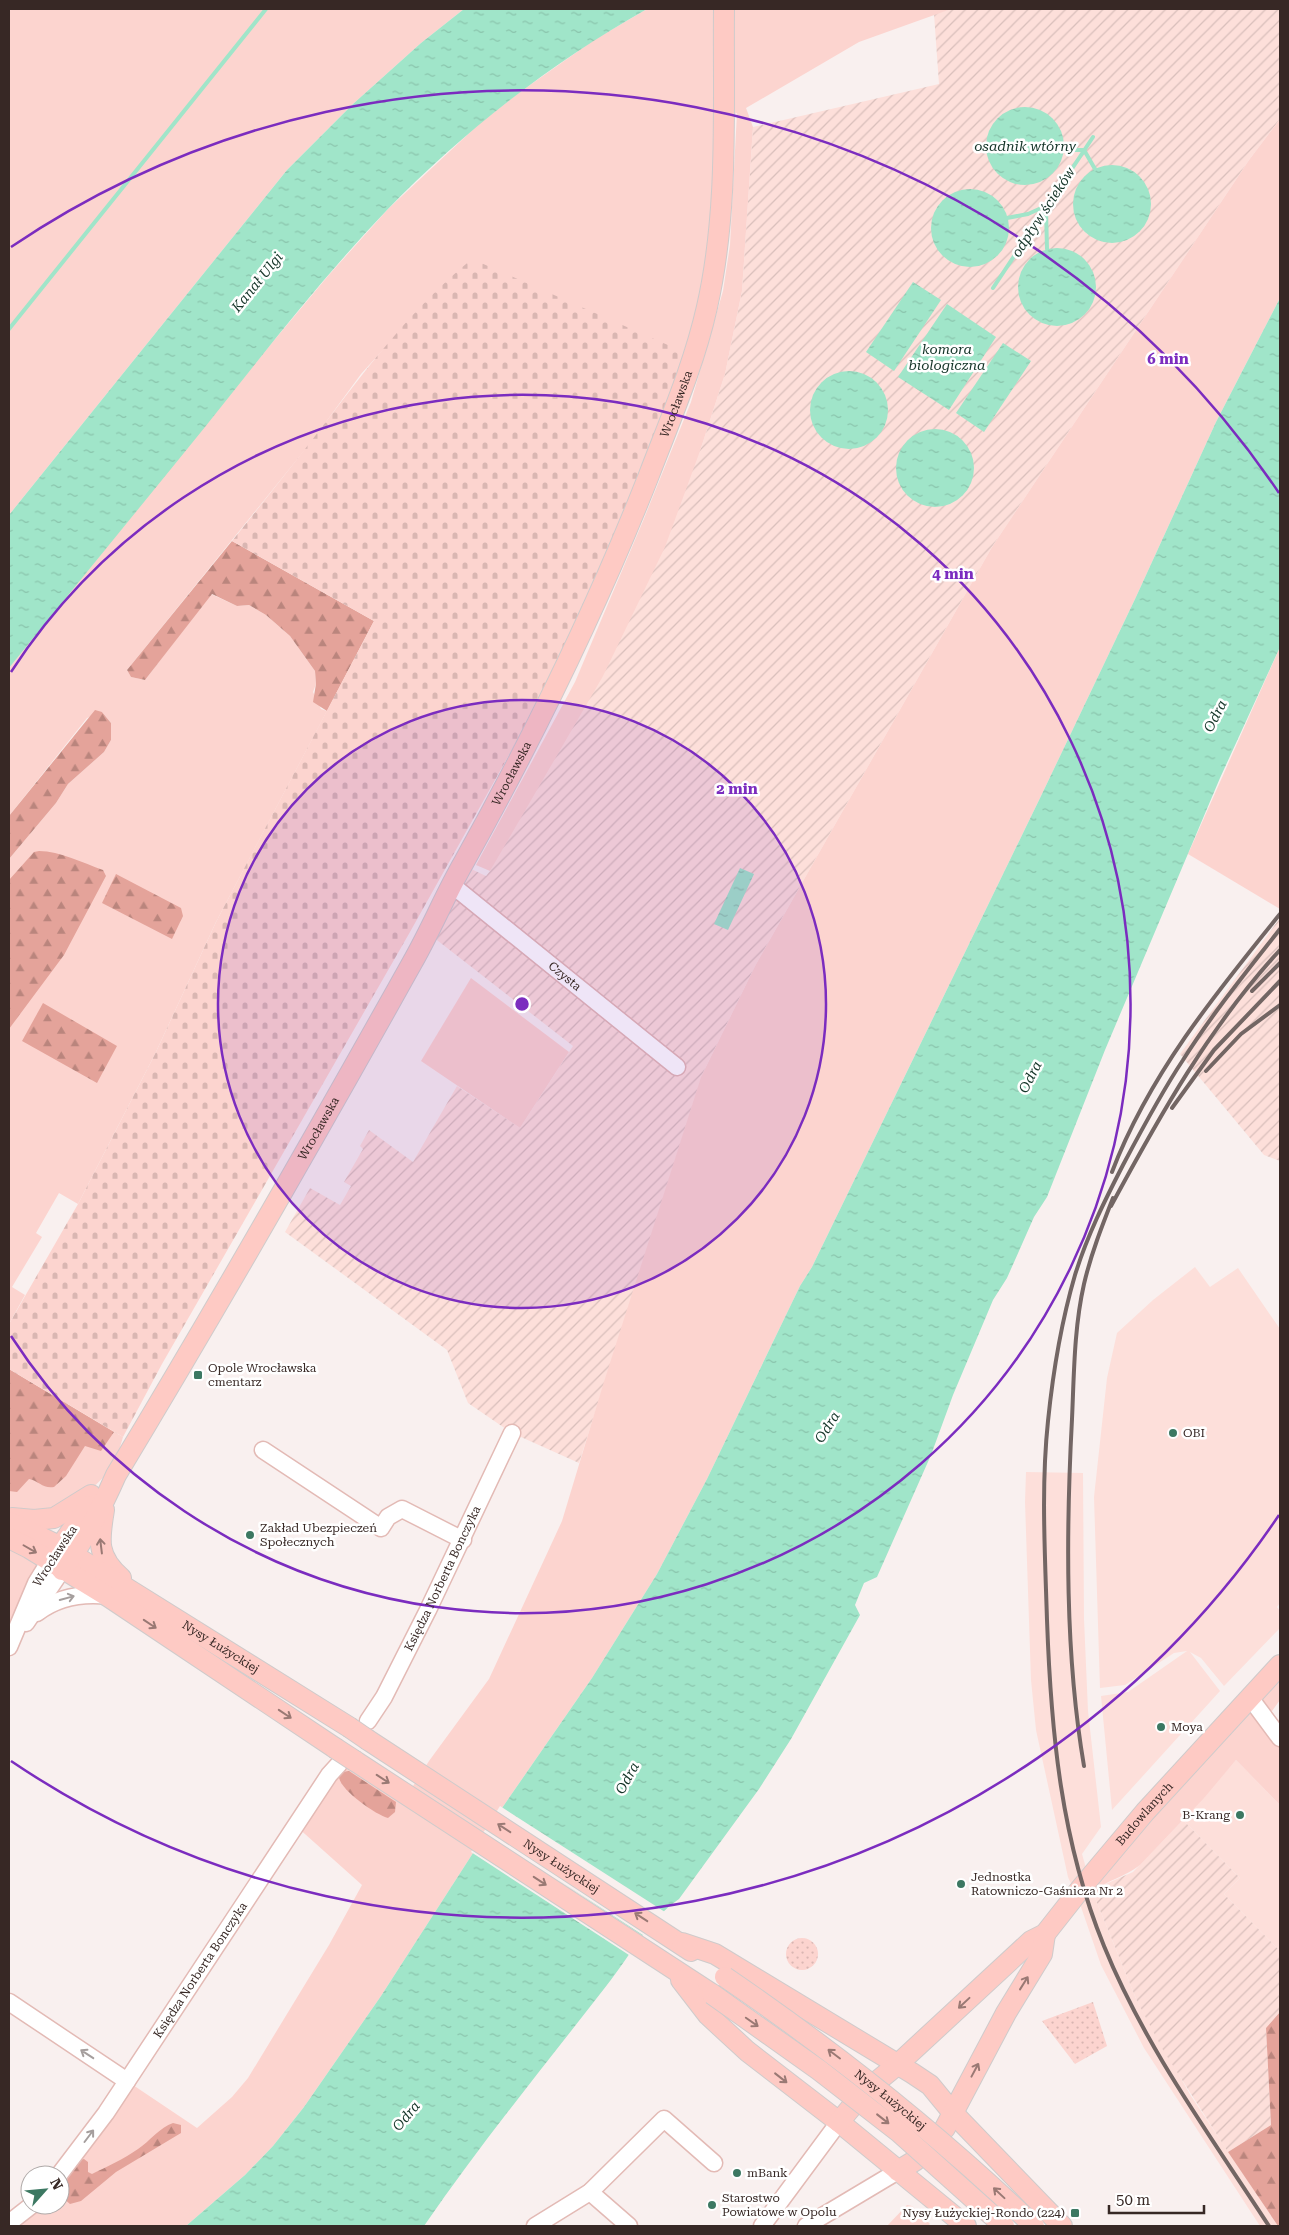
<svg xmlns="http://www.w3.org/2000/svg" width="1289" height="2235" font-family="'Roboto Serif',serif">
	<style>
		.built { fill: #fddfda }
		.industrial { fill: url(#industrial-furrows) }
		.green { fill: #fcd4cf }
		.forest { fill: url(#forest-firs) }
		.cemetery { fill: url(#cemetery-stones) }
		.park { fill: url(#park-dots) }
		.water { fill: url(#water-ripples) }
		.pier { fill: #f9f0ef }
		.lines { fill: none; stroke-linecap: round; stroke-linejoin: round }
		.stream { stroke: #a0e5c9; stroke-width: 4 }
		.minor-casing { stroke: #e3bab5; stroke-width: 19 }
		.major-casing { stroke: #cfcbcb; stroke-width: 22 }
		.minor { stroke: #fff; stroke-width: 16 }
		.major { stroke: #fecac4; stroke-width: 20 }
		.rail { stroke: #736664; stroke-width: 4 }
		.major-bridge-casing { stroke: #cfcbcb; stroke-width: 22; stroke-linecap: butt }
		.major-bridge { stroke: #fecac4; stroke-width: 20 }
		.oneway { stroke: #9a7974 }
		.oneway2 { stroke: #a59e9d }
		.ring { fill: none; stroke: #7b2cbf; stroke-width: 2.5 }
		.poi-dot { fill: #3c7862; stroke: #fff; stroke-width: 2 }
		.labels { text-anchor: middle; stroke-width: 5; stroke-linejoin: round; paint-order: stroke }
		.street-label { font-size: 12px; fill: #372825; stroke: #fff }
		.poi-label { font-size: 12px; fill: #372825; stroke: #fff; text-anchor: start }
		.water-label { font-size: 14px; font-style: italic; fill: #143428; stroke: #fff }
		.centre { fill: #7b2cbf; stroke: #fff; stroke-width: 2.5 }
		.ring-label { font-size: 15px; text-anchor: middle; font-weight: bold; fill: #7b2cbf; stroke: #fff; stroke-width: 5; stroke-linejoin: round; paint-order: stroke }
	</style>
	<defs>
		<pattern id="industrial-furrows" width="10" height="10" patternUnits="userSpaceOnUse" patternTransform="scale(1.25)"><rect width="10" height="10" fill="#fddfda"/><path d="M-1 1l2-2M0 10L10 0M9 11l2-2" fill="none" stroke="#d9bfbb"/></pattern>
		<pattern id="forest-firs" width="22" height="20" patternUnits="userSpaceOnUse" patternTransform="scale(1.25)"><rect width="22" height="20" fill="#e4a39a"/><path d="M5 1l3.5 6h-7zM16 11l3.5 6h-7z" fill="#ba857d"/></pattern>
		<pattern id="cemetery-stones" width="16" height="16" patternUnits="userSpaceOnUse" patternTransform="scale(1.25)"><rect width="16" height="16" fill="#fcd4cf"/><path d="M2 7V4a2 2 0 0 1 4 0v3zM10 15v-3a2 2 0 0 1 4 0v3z" fill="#d9b6b2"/></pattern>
		<pattern id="park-dots" width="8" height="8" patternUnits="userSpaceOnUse" patternTransform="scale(1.25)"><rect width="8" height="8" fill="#fcd4cf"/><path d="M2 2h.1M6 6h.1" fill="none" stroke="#d9b6b2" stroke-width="1.8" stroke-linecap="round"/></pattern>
		<pattern id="water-ripples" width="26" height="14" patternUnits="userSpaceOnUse" patternTransform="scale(1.25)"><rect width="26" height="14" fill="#a0e5c9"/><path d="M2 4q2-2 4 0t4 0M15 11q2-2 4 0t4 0" fill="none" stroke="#8ac4ac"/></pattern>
	</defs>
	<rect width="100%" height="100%" fill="#f9f0ef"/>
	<g class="built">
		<path d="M1195 1267 1210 1287 1238 1268 1280 1329V1603L1277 1607 1280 1611V1628L1224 1686 1201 1658 1190 1652 1220 1691 1112 1810 1101 1696 1128 1692 1187 1651 1174 1653 1125 1685 1100 1688 1094 1497 1107 1378 1117 1333 1153 1300Z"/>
		<path d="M1026 1472 1083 1473 1084 1619 1088 1711 1101 1827 1082 1854 1093 1893 1137 2001 1191 2096 1278 2226H1260L1144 2048 1101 1965 1081 1907 1068 1877 1036 1730 1031 1680 1025 1502Z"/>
		<path d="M1236 1760 1280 1805V1951L1224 1894 1240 1878 1183 1820Z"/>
	</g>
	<g class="industrial">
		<path d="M951 9H1280V119L1249 160 992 547 755 966 702 1075 579 1463 512 1433 468 1403 447 1350 285 1232 310 1188 340 1205 351 1186 344 1182 363 1149 360 1146 369 1130 413 1162 457 1086 520 1128 573 1046 433 937 469 868 486 876 490 871 701 448 725 374 742 291 753 127 939 84 934 14Z"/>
		<path d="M1280 918V1161L1264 1155 1180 1054Z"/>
		<path d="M1183 1820 1240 1878 1224 1894 1280 1951V2012L1266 2028 1271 2125 1228 2152 1163 2050 1137 2001 1093 1893 1101 1886 1133 1872Z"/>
	</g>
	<g class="green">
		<path d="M12 9H464L421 43 353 104 287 170 9 515V11Z"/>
		<path d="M647 9H951L859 42 746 108 753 127 742 291 725 374 701 448 665 547 603 676 490 871 476 865 575 682 643 521 691 402 723 291 730 245 737 113 715 122C712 199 709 278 686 353L431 297 361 374 312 441 127 670 131 677 145 680 211 594 237 606 249 605 266 615 290 636 315 671 316 684 313 692 321 709 327 711 216 922 155 1054 78 1204 59 1193 36 1233 42 1237 12 1287 25 1295 9 1324V859L56 803 68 784 104 752 111 740V723L102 712 87 718 9 816V668L271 344 328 276 388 209 479 124 520 92 594 40Z"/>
		<path d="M1280 119V298L1216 422 1136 597 1041 796 812 1267 800 1286 707 1479 657 1574 592 1678 502 1808 381 1996 304 2107 273 2146 245 2175 186 2226H9L32 2205H60V2175L127 2081 197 2128 232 2097 248 2078 329 1945 362 1885 296 1826 340 1755 406 1797 429 1761 489 1679 562 1521 603 1385 701 1077 755 966 992 547 1249 160Z"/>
		<path d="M1280 647V909L1188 854Z"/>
		<path d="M471 978 569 1052 520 1128 421 1061Z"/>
		<path d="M9 1370 123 1437 114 1467 71 1509 9 1517Z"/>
		<path d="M9 1538 49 1562 9 1647Z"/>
		<path d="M1280 1666V1700L1267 1718 1280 1738V1805L1236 1760 1204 1798 1140 1865C1126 1877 1105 1880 1093 1893L1089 1878Z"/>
		<path d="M907 2205 912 2206 930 2224 928 2226H887Z"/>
	</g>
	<g class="forest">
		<path d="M232 541 374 621 327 711 313 702 316 684 315 671 290 636 266 615 249 605 237 606 212 594 145 680 131 677 127 670Z"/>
		<path d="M95 710 102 712 111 723V740L104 752 68 784 56 803 9 859V816Z"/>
		<path d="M39 851C60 851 83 863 103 870L106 876 64 955 9 1029V880L34 852Z"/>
		<path d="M116 874 181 908 183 916 172 939 102 903Z"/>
		<path d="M43 1003 117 1046 97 1083 22 1041Z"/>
		<path d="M9 1369 114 1432 101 1451 85 1446 66 1476 54 1487C43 1489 39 1481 29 1479L17 1492 9 1491Z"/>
		<path d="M349 1771 396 1802 395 1812 388 1818C376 1815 340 1790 339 1777L343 1772Z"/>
		<path d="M1280 2012V2226H1278L1228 2152 1271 2125 1266 2028Z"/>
		<path d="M173 2123 181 2125V2133L116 2172 81 2201 70 2204 63 2198V2186L80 2160 84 2159 88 2162V2172L92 2174C108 2166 124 2159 138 2149 150 2141 160 2127 173 2123Z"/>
	</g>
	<path class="cemetery" d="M472 259 686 353 616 534 542 696 410 932 162 1364 123 1437 9 1369V1324L78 1204 155 1054 216 922 374 621 232 541C259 507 286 474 312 440 361 376 409 310 472 259Z"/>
	<g class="park">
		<circle cx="802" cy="1954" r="16"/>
		<path d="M1093 2002 1107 2046 1075 2064 1042 2021Z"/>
	</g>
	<g class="water">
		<path d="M464 9H647C551 63 464 131 387 210 322 278 264 353 205 427 140 507 74 588 9 668V515L287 170 353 104 421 43Z"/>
		<circle cx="1025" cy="146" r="39"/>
		<circle cx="1112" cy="204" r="39"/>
		<circle cx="970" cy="228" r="39"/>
		<circle cx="1057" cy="287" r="39"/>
		<path d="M913 282 941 300 894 371 866 352Z"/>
		<path d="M1280 298V647L1220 778 1105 1050 1047 1197 1034 1217 1007 1278 993 1300 953 1395 931 1455 877 1577 864 1583 855 1605 860 1615 791 1739 759 1789 679 1899C649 1919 630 1956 607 1985 545 2065 481 2143 424 2226H186L245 2175 273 2146 304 2107 381 1996 502 1808 592 1678 657 1574 707 1479 800 1286 812 1267 1041 796 1136 597 1216 422Z"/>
		<path d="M947 304 996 337 949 410 898 377Z"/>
		<path d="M1003 343 1031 361 984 432 956 413Z"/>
		<circle cx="849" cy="410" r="39"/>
		<circle cx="935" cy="468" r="39"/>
		<path d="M740 868 754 874 728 930 714 924Z"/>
	</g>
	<path class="pier" d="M500 1806 665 1912 646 1937 552 1876 646 1938 632 1957 471 1852Z"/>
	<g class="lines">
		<g class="stream">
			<path d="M1064 150H1084L1095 169"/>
			<path d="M1046 209 1047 249"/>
			<path d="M1007 218 1028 214 1048 205"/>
			<path d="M993 288 1093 137"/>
			<path d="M9 329 266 9"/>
		</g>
		<g class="minor-casing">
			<g id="minor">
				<path id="s1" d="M452 885 677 1067"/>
				<path d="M263 1450 381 1528 388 1517 402 1509 463 1540"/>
				<path d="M37 1613C58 1597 82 1593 108 1596"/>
				<path d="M26 1623 62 1570"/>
				<path d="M9 1647 36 1583 49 1562"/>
				<path d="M1251 1699 1280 1738"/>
				<path id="s2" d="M368 1721 384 1697 428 1610 512 1433"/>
				<path d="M9 2002 127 2081"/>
				<path id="s3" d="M59 2175 106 2113 329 1775 339 1764"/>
				<path d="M590 2192 629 2226"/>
				<path d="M9 2223 32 2205"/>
				<path d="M535 2226 590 2192 664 2119 714 2163"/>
				<path d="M762 2226 839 2122"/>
				<path d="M806 2226 898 2171"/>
			</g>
		</g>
		<g class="major-casing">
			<g id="major">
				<path d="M104 1510C99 1540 96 1556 121 1578"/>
				<path d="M12 1518 34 1520 54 1518 91 1495"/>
				<path id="s4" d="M9 1522 59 1546 349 1727"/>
				<path d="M9 1538 29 1548 109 1597 335 1748"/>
				<path d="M52 1558 89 1506"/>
				<path id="s5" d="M62 1570C84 1541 102 1507 116 1475 218 1306 316 1135 412 963 431 930 445 895 464 862 534 736 596 610 649 475 670 420 694 365 707 307 729 210 723 107 724 9"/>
				<path id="s6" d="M368 1740 691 1951"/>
				<path d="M355 1761 712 1994"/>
				<path d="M682 1943 715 1954 912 2073 930 2085 953 2113 1062 2226"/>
				<path d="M681 1980 708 2015 747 2051 839 2122 966 2226"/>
				<path id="s7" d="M839 2122 864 2092 897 2065 1031 1941 1045 1934 1082 1887 1145 1812 1280 1665"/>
				<path d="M898 2171 916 2160 930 2146 945 2128 1006 2013 1042 1954 1045 1934"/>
			</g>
		</g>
		<use href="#minor" class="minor"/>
		<use href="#major" class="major"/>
		<g class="rail">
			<path d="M1252 991 1280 963"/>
			<path d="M1206 1071 1241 1034 1280 1005"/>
			<path d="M1172 1108 1214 1050 1280 981"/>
			<path d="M1112 1172C1149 1075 1215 994 1280 914"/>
			<path d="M1111 1206C1160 1115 1210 1026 1280 950"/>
			<path d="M1084 1766C1065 1655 1066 1532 1072 1419 1074 1375 1074 1328 1084 1284 1091 1254 1102 1226 1113 1198"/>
			<path d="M1269 2226C1210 2135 1145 2047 1104 1946 1061 1841 1051 1732 1047 1620 1045 1554 1041 1487 1048 1421 1053 1372 1061 1323 1075 1275 1087 1236 1105 1200 1123 1165 1142 1129 1161 1093 1183 1060 1212 1014 1247 971 1280 929"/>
		</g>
		<g class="major-bridge-casing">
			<g id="major-bridge">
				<path d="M349 1727 368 1740"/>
				<path d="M335 1748 355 1761"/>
				<path id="s8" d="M725 1977C835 2052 938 2134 1034 2226"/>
				<path d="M712 1994 819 2070 899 2132 1004 2226"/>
			</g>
		</g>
		<use href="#major-bridge" class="major-bridge"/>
	</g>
	<defs><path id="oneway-shaft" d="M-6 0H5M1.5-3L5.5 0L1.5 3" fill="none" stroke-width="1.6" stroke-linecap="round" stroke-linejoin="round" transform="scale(1.25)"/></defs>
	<g class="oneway">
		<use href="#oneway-shaft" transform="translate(101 1546) rotate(-97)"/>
		<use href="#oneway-shaft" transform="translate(30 1549) rotate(30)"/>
		<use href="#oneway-shaft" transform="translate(150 1624) rotate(34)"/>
		<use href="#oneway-shaft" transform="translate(285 1714) rotate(34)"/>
		<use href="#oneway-shaft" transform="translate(383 1779) rotate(33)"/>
		<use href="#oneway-shaft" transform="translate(504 1828) rotate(-147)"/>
		<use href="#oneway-shaft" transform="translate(540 1881) rotate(33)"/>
		<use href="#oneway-shaft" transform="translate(641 1917) rotate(-147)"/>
		<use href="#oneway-shaft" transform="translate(1024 1983) rotate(-58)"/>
		<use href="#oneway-shaft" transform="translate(964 2003) rotate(137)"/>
		<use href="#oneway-shaft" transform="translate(752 2022) rotate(35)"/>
		<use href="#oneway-shaft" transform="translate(834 2054) rotate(-143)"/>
		<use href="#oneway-shaft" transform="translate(975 2070) rotate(-62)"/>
		<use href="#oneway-shaft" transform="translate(781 2078) rotate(38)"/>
		<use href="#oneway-shaft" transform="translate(883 2119) rotate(38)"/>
		<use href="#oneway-shaft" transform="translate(999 2193) rotate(-137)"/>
	</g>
	<g class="oneway2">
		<use href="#oneway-shaft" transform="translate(67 1598) rotate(-15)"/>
		<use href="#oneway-shaft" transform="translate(87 2054) rotate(-147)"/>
		<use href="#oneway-shaft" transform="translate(89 2136) rotate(-53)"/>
	</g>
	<circle cx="522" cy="1004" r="304" fill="#7b2cbf" fill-opacity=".12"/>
	<g class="ring">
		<circle cx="522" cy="1004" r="304"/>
		<path d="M11 672A609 609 0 1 1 11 1336"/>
		<path d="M1279 1515A913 913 0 0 1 11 1761M11 247A913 913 0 0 1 1279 493"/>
	</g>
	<g class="poi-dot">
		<rect x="193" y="1370" width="10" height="10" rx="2.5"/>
		<circle cx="1173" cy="1433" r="5"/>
		<circle cx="250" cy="1535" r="5"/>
		<circle cx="1161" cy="1727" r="5"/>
		<circle cx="1240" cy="1815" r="5"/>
		<circle cx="961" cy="1884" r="5"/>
		<circle cx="737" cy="2173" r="5"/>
		<circle cx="712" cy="2205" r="5"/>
		<rect x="1070" y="2208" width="10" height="10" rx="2.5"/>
	</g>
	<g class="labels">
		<g class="street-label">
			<text dy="4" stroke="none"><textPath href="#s5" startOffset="1320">Wrocławska</textPath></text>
			<text dy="4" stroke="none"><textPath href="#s5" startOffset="915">Wrocławska</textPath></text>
			<text dy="4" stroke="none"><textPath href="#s1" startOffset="145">Czysta</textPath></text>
			<text dy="4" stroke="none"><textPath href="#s5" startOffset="511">Wrocławska</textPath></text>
			<text transform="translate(55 1556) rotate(-57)" y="4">Wrocławska</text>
			<text dy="4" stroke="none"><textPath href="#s2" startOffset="161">Księdza Norberta Bonczyka</textPath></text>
			<text dy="4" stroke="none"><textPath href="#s4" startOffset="246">Nysy Łużyckiej</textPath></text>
			<text dy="4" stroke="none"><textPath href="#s7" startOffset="436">Budowlanych</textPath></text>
			<text dy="4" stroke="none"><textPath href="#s6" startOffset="231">Nysy Łużyckiej</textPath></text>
			<text dy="4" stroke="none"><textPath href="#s3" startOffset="249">Księdza Norberta Bonczyka</textPath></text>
			<text dy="4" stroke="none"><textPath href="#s8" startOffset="206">Nysy Łużyckiej</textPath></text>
		</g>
		<g class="poi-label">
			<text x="208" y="1372">Opole Wrocławska<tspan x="208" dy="14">cmentarz</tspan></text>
			<text x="1183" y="1437">OBI</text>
			<text x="260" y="1532">Zakład Ubezpieczeń<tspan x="260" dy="14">Społecznych</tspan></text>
			<text x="1171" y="1731">Moya</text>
			<text x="1230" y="1819" text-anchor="end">B-Krang</text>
			<text x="971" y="1881">Jednostka<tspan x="971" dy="14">Ratowniczo-Gaśnicza Nr 2</tspan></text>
			<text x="747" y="2177">mBank</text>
			<text x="722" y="2202">Starostwo<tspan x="722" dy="14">Powiatowe w Opolu</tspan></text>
			<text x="1065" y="2217" text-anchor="end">Nysy Łużyckiej-Rondo (224)</text>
		</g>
		<g class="water-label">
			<text x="1025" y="151">osadnik wtórny</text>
			<text transform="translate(1043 212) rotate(-57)" y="5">odpływ ścieków</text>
			<text transform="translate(257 282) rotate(-51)" y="5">Kanał Ulgi</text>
			<text x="947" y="354">komora<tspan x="947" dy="16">biologiczna</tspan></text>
			<text transform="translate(1215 716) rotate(-63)" y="5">Odra</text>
			<text transform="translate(1030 1077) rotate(-63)" y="5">Odra</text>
			<text transform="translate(827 1427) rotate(-58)" y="5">Odra</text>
			<text transform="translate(627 1778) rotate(-61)" y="5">Odra</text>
			<text transform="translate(406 2116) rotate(-50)" y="5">Odra</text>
		</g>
	</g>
	<circle cx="522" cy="1004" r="8" class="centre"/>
	<g class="ring-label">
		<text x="1168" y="364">6 min</text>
		<text x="953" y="579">4 min</text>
		<text x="737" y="794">2 min</text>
	</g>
	<rect width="1289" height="2235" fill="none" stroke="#372825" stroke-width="20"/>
	<g transform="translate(45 2190) rotate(63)"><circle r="24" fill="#ffffff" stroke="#afa9a8"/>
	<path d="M0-4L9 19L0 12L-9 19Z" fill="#3c7862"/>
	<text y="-8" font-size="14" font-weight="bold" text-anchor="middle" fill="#372825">N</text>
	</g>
	<path d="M1109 2205v8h95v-8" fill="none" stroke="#372825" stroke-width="2.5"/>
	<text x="1116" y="2205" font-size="15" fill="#372825" stroke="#ffffff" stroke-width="4" paint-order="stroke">50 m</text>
</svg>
